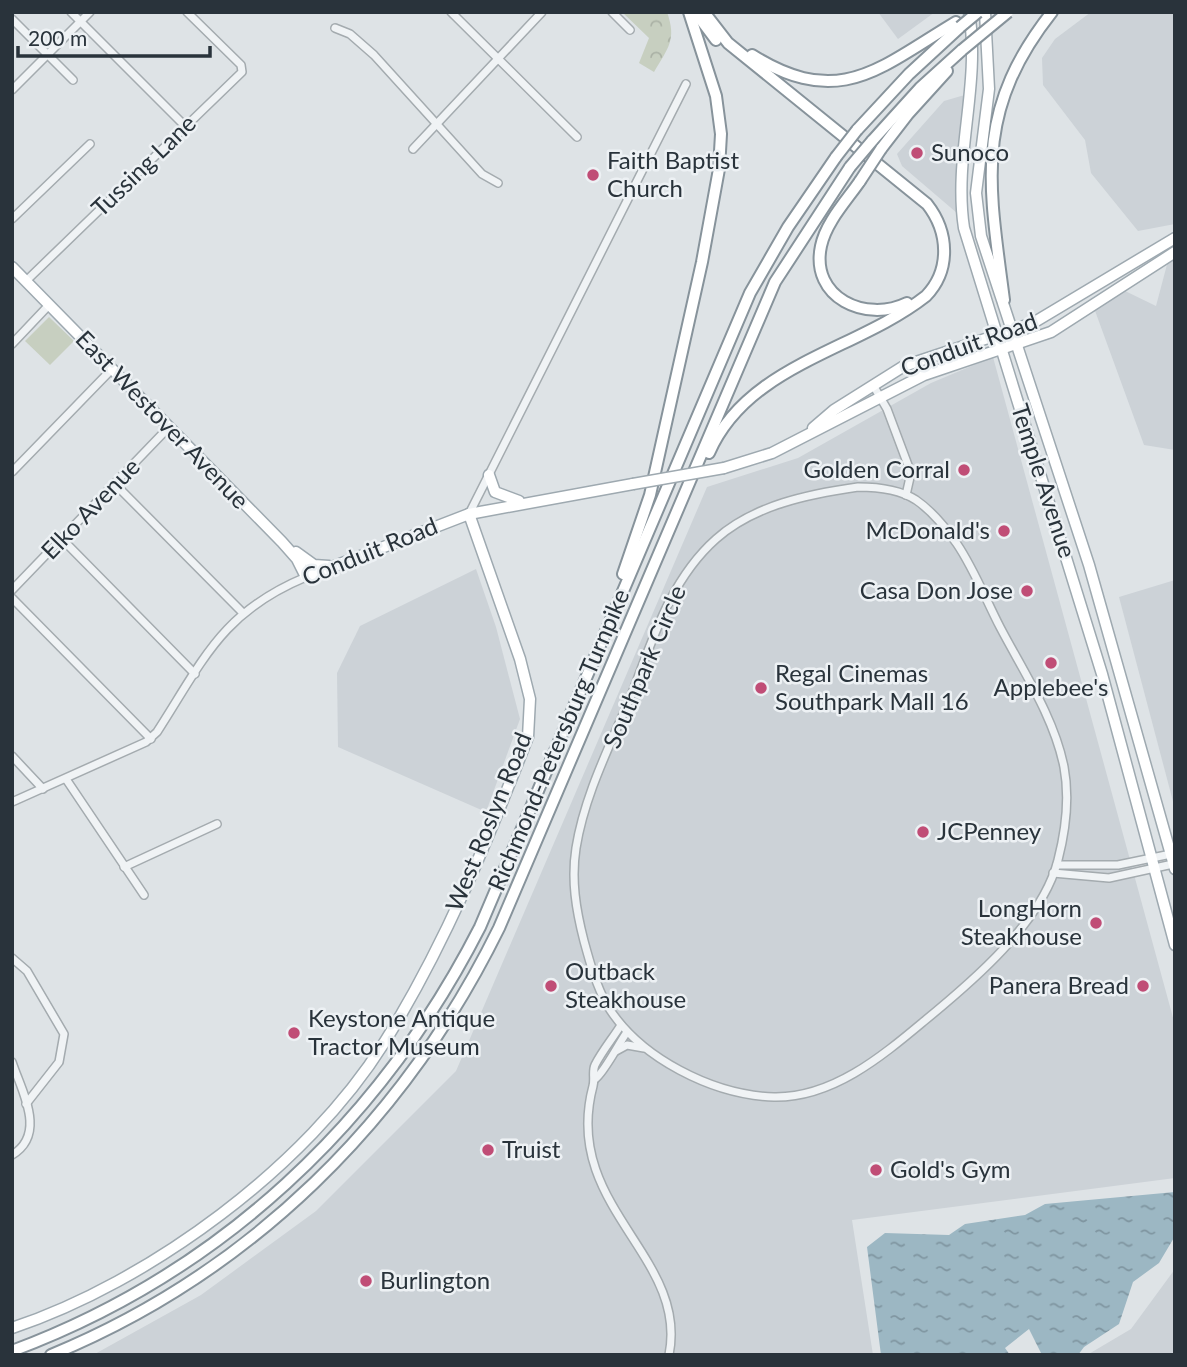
<svg xmlns="http://www.w3.org/2000/svg" width="1187" height="1367" font-family="Lato,sans-serif">
	<style>
		.built { fill: #ccd2d7 }
		.green { fill: #c7cfc0 }
		.forest { fill: url(#forest-crowns) }
		.water { fill: url(#water-ripples) }
		.lines { fill: none; stroke-linecap: round; stroke-linejoin: round }
		.minor-casing { stroke: #a4abaf; stroke-width: 10 }
		.major-casing { stroke: #9ea9b0; stroke-width: 13 }
		.highway-casing { stroke: #87939b; stroke-width: 14 }
		.minor { stroke: #f0f3f5; stroke-width: 7 }
		.major { stroke: #fff; stroke-width: 10 }
		.highway { stroke: #fff; stroke-width: 10 }
		.major-bridge-casing { stroke: #9ea9b0; stroke-width: 13; stroke-linecap: butt }
		.highway-bridge-casing { stroke: #87939b; stroke-width: 14; stroke-linecap: butt }
		.major-bridge { stroke: #fff; stroke-width: 10 }
		.highway-bridge { stroke: #fff; stroke-width: 10 }
		.poi-dot { fill: #c04d76; stroke: #edf1f4; stroke-width: 2.5 }
		.labels { text-anchor: middle; stroke-width: 5; stroke-linejoin: round; paint-order: stroke }
		.poi-label { font-size: 24px; fill: #29333b; stroke: #edf1f4; text-anchor: start }
		.street-label { font-size: 24px; fill: #29333b; stroke: #edf1f4 }
	</style>
	<defs>
		<pattern id="forest-crowns" width="20" height="18" patternUnits="userSpaceOnUse" patternTransform="scale(1.75)"><rect width="20" height="18" fill="#c7cfc0"/><path d="M2 6a3 3 0 1 1 6 0M12 15a3 3 0 1 1 6 0" fill="none" stroke="#abb2a6"/></pattern>
		<pattern id="water-ripples" width="26" height="14" patternUnits="userSpaceOnUse" patternTransform="scale(1.75)"><rect width="26" height="14" fill="#9cb7c3"/><path d="M2 4q2-2 4 0t4 0M15 11q2-2 4 0t4 0" fill="none" stroke="#7f95a0"/></pattern>
	</defs>
	<rect width="100%" height="100%" fill="#dee3e6"/>
	<g class="built">
		<path d="M878 12H935L898 39Z"/>
		<path d="M1091 12H1175V224L1138 231 1091 173 1085 140 1043 85 1042 58 1055 39Z"/>
		<path d="M968 94 958 167 957 213 902 166 897 154 944 101Z"/>
		<path d="M1175 254V450L1144 445 1094 308 1121 289 1156 306 1169 257Z"/>
		<path d="M993 357 1175 1025V1178L852 1220 873 1355H93L201 1295 316 1211 456 1071 707 487 798 458 931 383Z"/>
		<path d="M476 569 496 627 520 719 486 812 338 747 337 673 360 626Z"/>
		<path d="M1175 580V809L1119 597Z"/>
		<path d="M1175 1269V1355H1087L1131 1329Z"/>
	</g>
	<path class="green" d="M49 317 74 341 50 365 25 341Z"/>
	<path class="forest" d="M622 12H667C677 40 668 48 654 72L639 63 649 38Z"/>
	<path class="water" d="M1175 1192V1236L1159 1263 1133 1282 1119 1324 1084 1347 1078 1355H1042L1029 1329 1005 1348 1010 1355H881L867 1247 885 1233 949 1235 965 1224 1025 1215 1045 1204Z"/>
	<g class="lines">
		<g class="minor-casing">
			<g id="minor">
				<path d="M71 12 185 126"/>
				<path d="M451 12 577 137"/>
				<path d="M612 12 630 30"/>
				<path d="M12 19 73 80"/>
				<path d="M335 28 350 34 374 55 482 174 498 183"/>
				<path d="M12 90 90 12"/>
				<path d="M413 149 542 12"/>
				<path d="M12 219 90 144"/>
				<path d="M26 281 242 72 241 65 187 12"/>
				<path d="M12 344 49 305"/>
				<path d="M873 385 887 409 911 473 906 495"/>
				<path d="M12 472 112 369"/>
				<path d="M115 484 242 612"/>
				<path d="M858 487C878 487 899 489 916 500 932 511 946 528 957 544 974 569 986 600 1000 627 1023 671 1054 717 1064 767 1070 799 1066 829 1058 860 1042 923 972 982 923 1022 881 1057 832 1098 774 1097 713 1095 639 1058 607 1005 596 985 590 963 584 941 576 910 571 880 576 848 585 792 613 740 634 688 654 635 672 578 716 539 754 505 809 494 858 487Z"/>
				<path d="M469 514 686 84"/>
				<path d="M62 539 195 674"/>
				<path d="M12 590 169 427"/>
				<path d="M12 598 151 739"/>
				<path d="M12 756 43 789"/>
				<path d="M66 779 144 895"/>
				<path d="M12 802 146 742 157 732C204 659 222 612 306 577"/>
				<path d="M1057 865H1118L1171 854"/>
				<path d="M124 867 217 824"/>
				<path d="M1053 873 1109 878 1173 864"/>
				<path d="M12 958 27 971 64 1034 59 1062 26 1104"/>
				<path d="M621 1025C613 1038 602 1051 595 1065 592 1071 595 1079 593 1086 561 1206 689 1256 669 1355"/>
				<path d="M616 1051 627 1045 644 1048"/>
				<path d="M12 1062C22 1092 47 1134 12 1155"/>
				<path d="M595 1079C604 1073 619 1043 627 1032"/>
			</g>
		</g>
		<g class="major-casing">
			<g id="major">
				<path d="M969 12C981 85 953 156 964 228L1102 674 1175 945"/>
				<path d="M985 12 989 89 976 193 981 236 1089 565 1175 869"/>
				<path d="M12 267 282 542 297 559 306 577 469 514 633 484"/>
				<path d="M813 428 834 410 904 366 1033 323 1175 238"/>
				<path d="M724 468 772 453 924 375 1051 332 1175 252"/>
				<path d="M489 475 495 492 519 501"/>
				<path d="M296 552 314 565 329 566"/>
				<path d="M12 1328C150 1282 307 1166 384 1043 444 947 487 842 528 737L530 699 520 659 469 514"/>
			</g>
		</g>
		<g class="highway-casing">
			<g id="highway">
				<path d="M695 12 716 40"/>
				<path d="M704 12 728 43 927 204C949 232 951 270 926 296 856 351 748 364 709 453"/>
				<path d="M752 55C840 110 879 68 956 22"/>
				<path d="M857 130 909 74 960 27"/>
				<path d="M872 141 920 88 962 50"/>
				<path d="M881 149 908 114 947 71"/>
				<path d="M860 181C847 200 826 222 821 246 810 298 866 323 907 303"/>
				<path d="M1004 300C989 184 973 112 1052 12"/>
				<path d="M623 574 650 495 702 262 719 169 721 134 716 96 689 12"/>
				<path d="M12 1351C219 1274 380 1123 480 927L750 293 788 227 836 157"/>
				<path d="M51 1355C250 1273 404 1121 499 928L775 282 850 167"/>
			</g>
		</g>
		<use href="#minor" class="minor"/>
		<use href="#major" class="major"/>
		<use href="#highway" class="highway"/>
		<g class="major-bridge-casing">
			<path id="major-bridge" d="M633 484 724 468"/>
		</g>
		<g class="highway-bridge-casing">
			<g id="highway-bridge">
				<path d="M960 27 978 12"/>
				<path d="M962 50 1008 12"/>
				<path d="M836 157 857 130"/>
				<path d="M850 167 872 141"/>
				<path d="M860 181 881 149"/>
			</g>
		</g>
		<use href="#major-bridge" class="major-bridge"/>
		<use href="#highway-bridge" class="highway-bridge"/>
	</g>
	<g class="poi-dot">
		<circle cx="917" cy="153" r="7"/>
		<circle cx="593" cy="175" r="7"/>
		<circle cx="964" cy="470" r="7"/>
		<circle cx="1004" cy="531" r="7"/>
		<circle cx="1027" cy="591" r="7"/>
		<circle cx="1051" cy="663" r="7"/>
		<circle cx="761" cy="688" r="7"/>
		<circle cx="923" cy="832" r="7"/>
		<circle cx="1096" cy="923" r="7"/>
		<circle cx="551" cy="986" r="7"/>
		<circle cx="1143" cy="986" r="7"/>
		<circle cx="294" cy="1033" r="7"/>
		<circle cx="488" cy="1150" r="7"/>
		<circle cx="876" cy="1170" r="7"/>
		<circle cx="366" cy="1281" r="7"/>
	</g>
	<g class="labels">
		<g class="poi-label">
			<text x="931" y="161">Sunoco</text>
			<text x="607" y="169">Faith Baptist<tspan x="607" dy="28">Church</tspan></text>
			<text x="950" y="478" text-anchor="end">Golden Corral</text>
			<text x="990" y="539" text-anchor="end">McDonald's</text>
			<text x="1013" y="599" text-anchor="end">Casa Don Jose</text>
			<text x="775" y="682">Regal Cinemas<tspan x="775" dy="28">Southpark Mall 16</tspan></text>
			<text x="1051" y="696" text-anchor="middle">Applebee's</text>
			<text x="937" y="840">JCPenney</text>
			<text x="1082" y="917" text-anchor="end">LongHorn<tspan x="1082" dy="28">Steakhouse</tspan></text>
			<text x="565" y="980">Outback<tspan x="565" dy="28">Steakhouse</tspan></text>
			<text x="1129" y="994" text-anchor="end">Panera Bread</text>
			<text x="308" y="1027">Keystone Antique<tspan x="308" dy="28">Tractor Museum</tspan></text>
			<text x="502" y="1158">Truist</text>
			<text x="890" y="1178">Gold's Gym</text>
			<text x="380" y="1289">Burlington</text>
		</g>
		<g class="street-label">
			<text transform="translate(144 166) rotate(-44)" y="8">Tussing Lane</text>
			<text transform="translate(969 345) rotate(-20)" y="8">Conduit Road</text>
			<text transform="translate(162 420) rotate(46)" y="8">East Westover Avenue</text>
			<text transform="translate(1043 481) rotate(72)" y="8">Temple Avenue</text>
			<text transform="translate(91 509) rotate(-46)" y="8">Elko Avenue</text>
			<text transform="translate(370 552) rotate(-22)" y="8">Conduit Road</text>
			<text transform="translate(645 667) rotate(-67)" y="8">Southpark Circle</text>
			<text transform="translate(559 740) rotate(-67)" y="8">Richmond-Petersburg Turnpike</text>
			<text transform="translate(489 822) rotate(-68)" y="8">West Roslyn Road</text>
		</g>
	</g>
	<rect width="1187" height="1367" fill="none" stroke="#29333b" stroke-width="28"/>
	<path d="M18 46v10h192v-10" fill="none" stroke="#29333b" stroke-width="3.5"/>
	<text x="28" y="46" font-size="21" fill="#29333b" stroke="#edf1f4" stroke-width="5" paint-order="stroke">200 m</text>
</svg>
